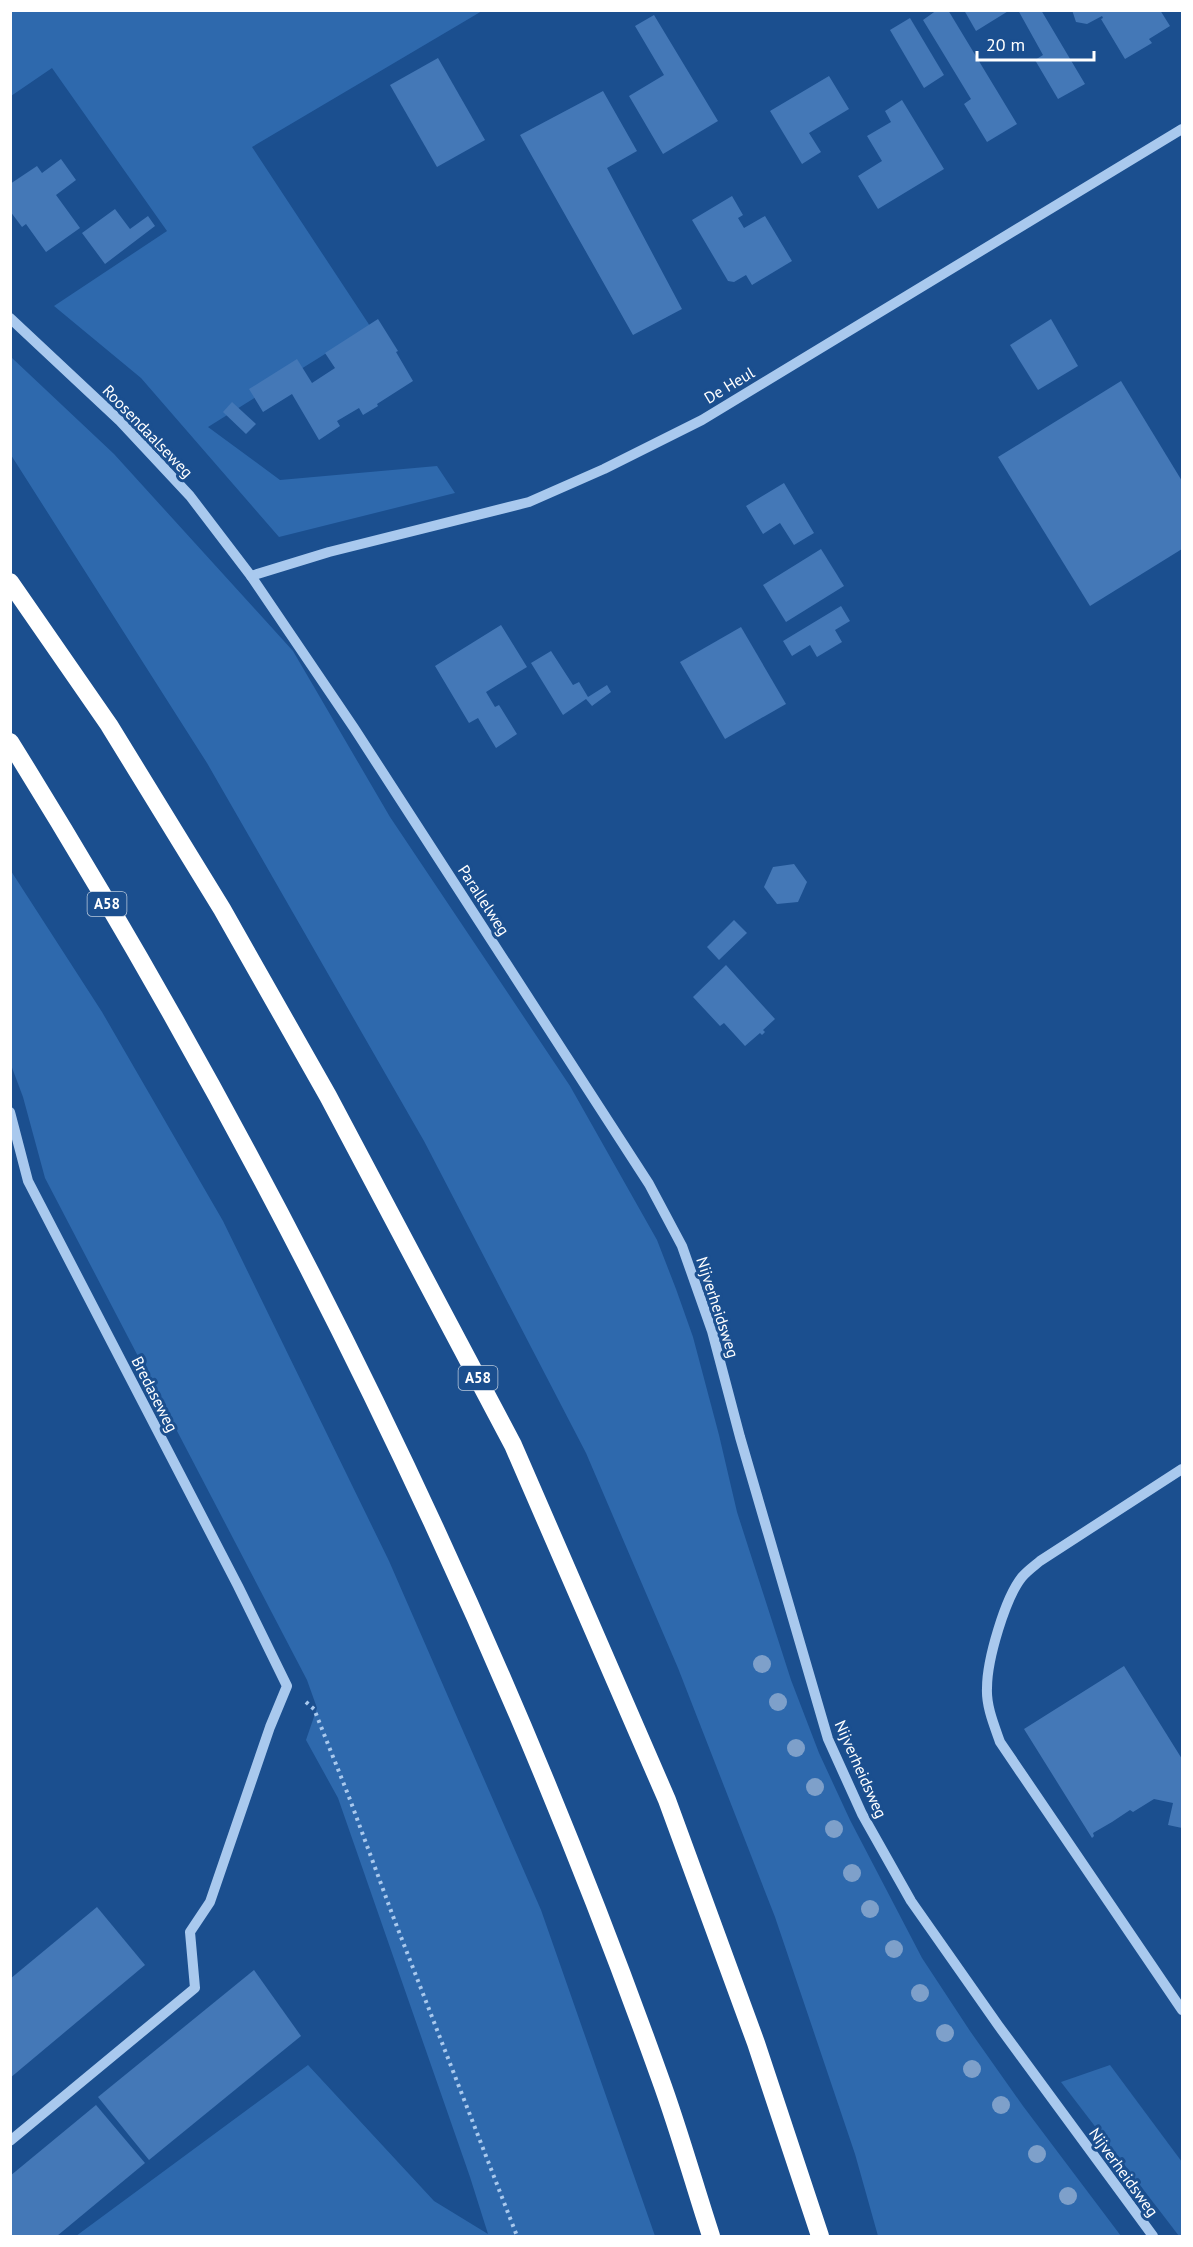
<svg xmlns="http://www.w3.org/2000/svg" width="1193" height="2247" font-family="'PT Sans',sans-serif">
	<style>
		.green { fill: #2e69ad }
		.building { fill: #4478b7 }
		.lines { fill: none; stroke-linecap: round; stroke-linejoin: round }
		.path { stroke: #a9c9ee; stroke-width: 4; stroke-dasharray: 3 4.5; stroke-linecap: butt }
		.minor { stroke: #a9c9ee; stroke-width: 10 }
		.highway { stroke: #fff; stroke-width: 18 }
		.tree { fill: #7ea0ca }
		.labels { text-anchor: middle; stroke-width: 6; stroke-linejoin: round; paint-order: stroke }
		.shield { fill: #1b4f8f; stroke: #bbcadd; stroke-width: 1.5 }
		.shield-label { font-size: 15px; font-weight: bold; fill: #fff }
		.street-label { font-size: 16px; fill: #fff; stroke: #1b4f8f }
	</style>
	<rect width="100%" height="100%" fill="#1b4f8f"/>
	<g class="green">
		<path d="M11 11H482L252 147 370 326 208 427 280 480 437 466 455 493 279 537 141 378 54 306 167 231 52 68 11 96Z"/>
		<path d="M11 357 114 454 293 651 390 817 570 1086 657 1240 676 1289 693 1337 719 1435 737 1512 791 1680 819 1753 850 1820 922 1958 970 2031 1023 2106 1121 2236H878L855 2154 775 1917 678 1668 586 1453 424 1141 207 763 11 455Z"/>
		<path d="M11 871 102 1012 223 1221 389 1561 541 1910 655 2236H76L308 2065 434 2201 488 2234 470 2177 338 1798 306 1740 317 1708 307 1680 45 1178 23 1097 11 1065Z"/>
		<path d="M1110 2065 1182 2162V2236H1179L1061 2082Z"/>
	</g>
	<g class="building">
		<path d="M937 10H948L1017 124 987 142 964 104 971 99 923 20Z"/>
		<path d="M964 10H1010L976 31Z"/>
		<path d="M1018 10H1041L1085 84 1058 99 1035 60 1043 55Z"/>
		<path d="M1072 10H1160L1170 26 1149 39 1152 43 1125 59 1101 19 1103 18 1102 16 1087 24 1076 22Z"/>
		<path d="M654 15 718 121 663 154 629 96 664 75 635 26Z"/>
		<path d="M910 18 944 75 924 88 890 30Z"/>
		<path d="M438 58 485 140 437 167 390 85Z"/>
		<path d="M829 76 849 109 809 133 821 152 802 164 770 111Z"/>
		<path d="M603 91 637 151 607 168 682 309 633 335 520 135Z"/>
		<path d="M902 100 944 169 878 209 858 176 882 161 867 136 891 122 885 111Z"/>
		<path d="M61 159 76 180 56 195 80 228 46 252 26 224 22 227 10 211V184L37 166 42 173Z"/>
		<path d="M732 196 743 215 738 218 744 228 765 216 792 261 752 285 746 275 734 282 728 281 692 220Z"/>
		<path d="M115 209 130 229 148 216 155 226 105 264 82 233Z"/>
		<path d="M378 319 398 351 396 352 413 381 377 404 378 406 363 415 359 408 337 421 340 426 319 440 292 394 263 412 249 389 297 359 312 383 335 368 325 353Z"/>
		<path d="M1051 319 1078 366 1038 390 1010 345Z"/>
		<path d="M1121 381 1182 481V549L1090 606 998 457Z"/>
		<path d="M232 402 256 424 246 434 223 412Z"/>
		<path d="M784 483 814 533 794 545 780 523 763 534 746 506Z"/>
		<path d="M821 549 844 586 786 622 763 585Z"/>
		<path d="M841 606 850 621 835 630 842 642 817 657 810 645 792 656 783 641Z"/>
		<path d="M501 625 527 667 486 692 495 707 499 705 517 734 496 748 478 718 469 723 435 666Z"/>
		<path d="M741 627 786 704 725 739 680 662Z"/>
		<path d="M551 651 573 685 579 682 588 697 607 685 611 692 592 706 586 699 563 715 531 663Z"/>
		<path d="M794 864 807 882 798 902 777 904 764 887 773 867Z"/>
		<path d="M734 920 747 933 719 960 707 947Z"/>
		<path d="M726 965 775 1019 763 1030 765 1032 762 1035 760 1033 745 1046 724 1023 720 1026 693 997Z"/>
		<path d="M1124 1666 1182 1759V1828L1168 1825 1173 1803 1154 1799 1133 1812 1130 1810 1112 1822 1093 1833 1094 1836 1092 1838 1024 1729Z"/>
		<path d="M97 1907 145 1965 10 2078V1979Z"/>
		<path d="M254 1970 301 2036 149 2160 98 2097Z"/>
		<path d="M96 2105 145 2163 57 2236H10V2176Z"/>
	</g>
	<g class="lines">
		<path class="path" d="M306 1702 314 1709 349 1797 394 1919 517 2236"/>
		<g class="minor">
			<path d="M10 318 120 421 190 496 251 576 354 728 649 1184 682 1246 712 1331 740 1437 828 1739 862 1814 911 1901 998 2025 1153 2236"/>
			<path d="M251 576 329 552 529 502 604 469 702 420 1182 129"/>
			<path d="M10 1112 28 1181 238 1586 287 1686 270 1727 210 1902 190 1932 195 1988 10 2141"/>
			<path d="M1182 1469 1040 1561C1034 1566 1027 1571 1022 1577 1005 1598 987 1660 987 1688 986 1706 994 1725 1000 1742L1182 2010"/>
		</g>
		<g class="highway">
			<path d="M10 582 109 725 222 909 328 1096 513 1445 667 1800 756 2043 820 2236"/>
			<path d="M10 742C272 1163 493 1611 660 2078 679 2130 694 2184 711 2236"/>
		</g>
	</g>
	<g class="tree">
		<circle cx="762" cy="1664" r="9"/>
		<circle cx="778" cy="1702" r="9"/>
		<circle cx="796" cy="1748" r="9"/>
		<circle cx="815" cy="1787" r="9"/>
		<circle cx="834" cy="1829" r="9"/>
		<circle cx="852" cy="1873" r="9"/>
		<circle cx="870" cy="1909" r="9"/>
		<circle cx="894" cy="1949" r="9"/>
		<circle cx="920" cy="1993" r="9"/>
		<circle cx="945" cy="2033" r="9"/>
		<circle cx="972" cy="2069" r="9"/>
		<circle cx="1001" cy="2105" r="9"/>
		<circle cx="1037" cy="2154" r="9"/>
		<circle cx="1068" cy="2196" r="9"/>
	</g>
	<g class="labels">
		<g class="shield">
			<rect x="87.5" y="892" width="39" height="24" rx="4.5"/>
			<rect x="458.5" y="1366" width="39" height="24" rx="4.5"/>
		</g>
		<g class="shield-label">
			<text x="107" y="909">A58</text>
			<text x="478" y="1383">A58</text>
		</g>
		<g class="street-label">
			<text transform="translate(729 385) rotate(-31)" y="6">De Heul</text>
			<text transform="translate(148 431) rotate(46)" y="6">Roosendaalseweg</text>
			<text transform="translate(484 900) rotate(57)" y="6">Parallelweg</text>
			<text transform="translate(718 1307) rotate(72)" y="6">Nijverheidsweg</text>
			<text transform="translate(155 1394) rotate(63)" y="6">Bredaseweg</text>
			<text transform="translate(861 1769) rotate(66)" y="6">Nijverheidsweg</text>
			<text transform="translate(1124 2172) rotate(54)" y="6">Nijverheidsweg</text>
		</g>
	</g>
	<rect width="1193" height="2247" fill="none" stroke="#ffffff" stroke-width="24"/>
	<path d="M977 51v9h117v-9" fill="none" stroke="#ffffff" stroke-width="3"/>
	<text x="986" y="51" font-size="18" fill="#ffffff" stroke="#1b4f8f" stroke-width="4.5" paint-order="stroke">20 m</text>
</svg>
